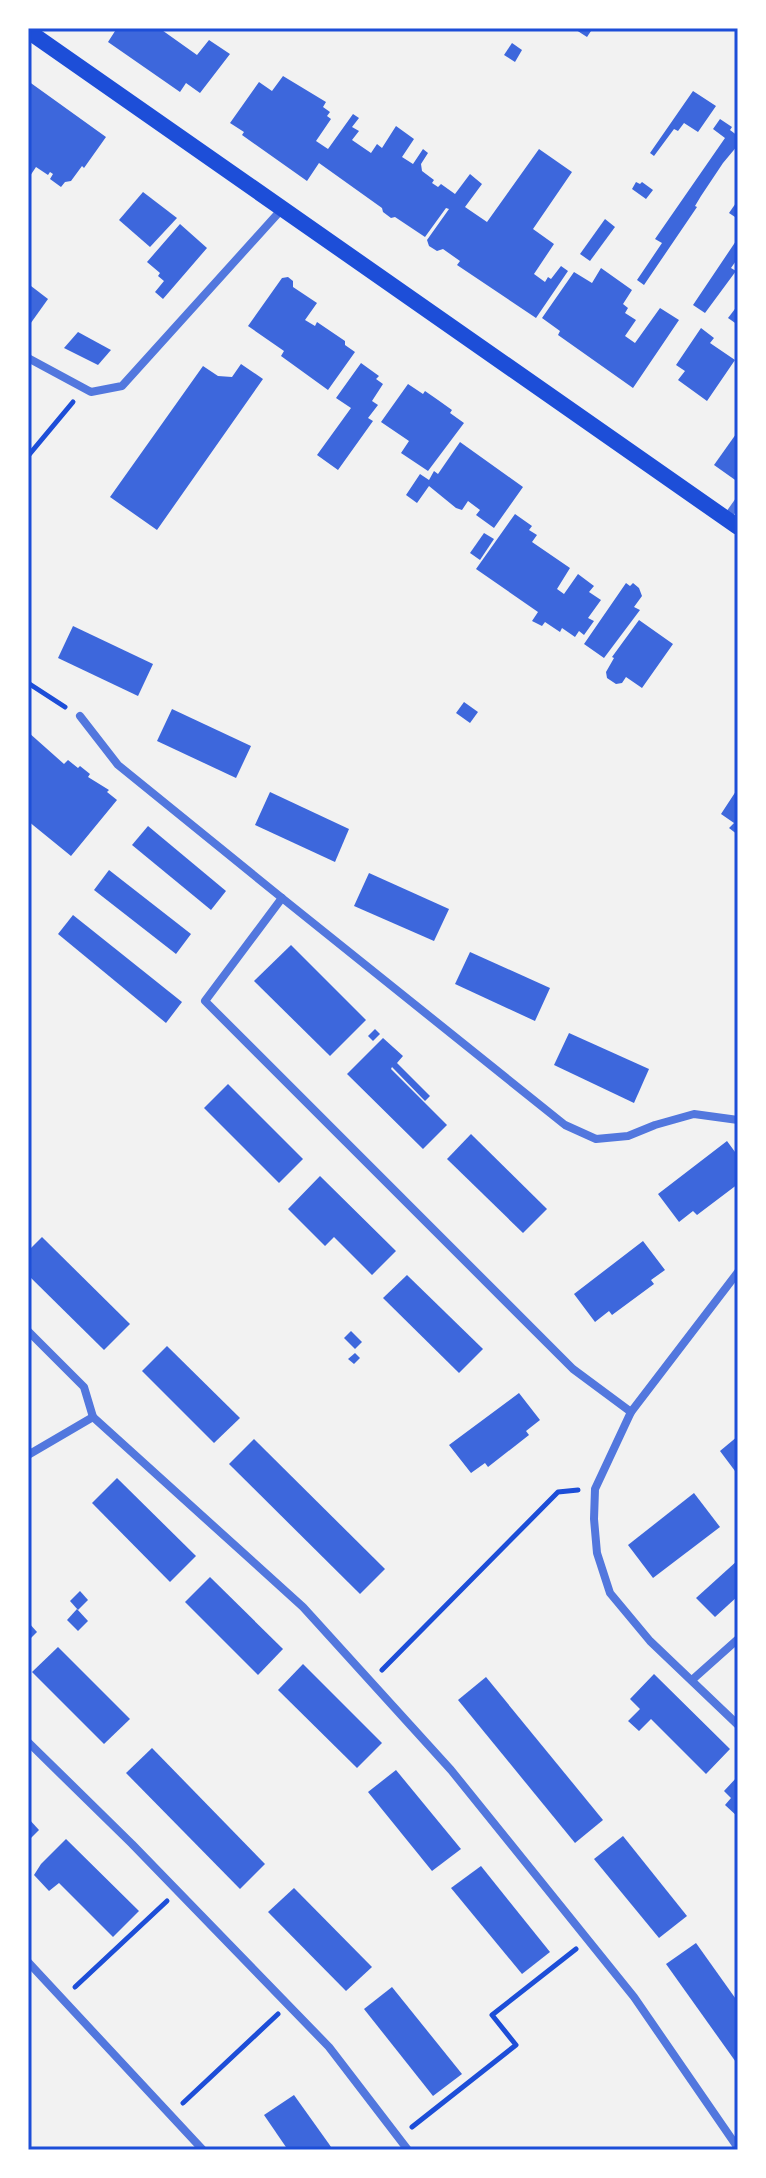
<svg xmlns="http://www.w3.org/2000/svg" width="766" height="2178" font-family="'Sofia Sans Condensed',sans-serif">
	<style>
		.building { fill: #3d67dc }
		.lines { fill: none; stroke-linecap: round; stroke-linejoin: round }
		.path { stroke: #1d4ed8; stroke-width: 5 }
		.minor { stroke: #5277de; stroke-width: 8 }
		.secondary { stroke: #1d4ed8; stroke-width: 16 }
		.neatline { fill: none; stroke: #1d4ed8; stroke-width: 3 }
	</style>
	<rect width="100%" height="100%" fill="#f2f2f2"/>
	<g class="building">
		<path d="M117 28H159L197 55 209 40 230 54 200 93 186 83 180 92 108 42Z"/>
		<path d="M573 28H593L587 37Z"/>
		<path d="M512 43 522 50 515 62 504 55Z"/>
		<path d="M283 76 326 102 323 107 330 112 327 116 331 119 316 141 328 149 353 114 359 118 352 127 359 131 352 140 371 153 377 144 382 148 396 126 414 139 402 157 413 164 423 149 428 153 421 164 422 171 434 180 432 183 438 187 441 184 455 194 470 174 482 184 465 207 487 222 539 149 572 172 533 229 554 244 534 274 545 282 548 277 551 279 561 266 568 271 536 318 457 265 460 261 443 249 437 251 429 246 427 240 449 209 446 208 425 237 395 217 391 218 383 212 382 208 319 163 307 181 242 135 244 132 230 123 259 82 272 91Z"/>
		<path d="M28 81 106 137 84 168 82 166 71 181 65 182 61 187 50 179 53 174 50 172 48 175 36 167 28 179V167L31 163 28 161Z"/>
		<path d="M693 91 716 106 698 132 684 123 678 131 674 129 654 156 650 153Z"/>
		<path d="M720 119 732 127 730 130 738 136V145L723 163 701 196 695 206 697 207 644 285 637 280 662 243 655 239 725 138 713 129Z"/>
		<path d="M636 182 640 184 642 182 653 190 646 199 632 189Z"/>
		<path d="M143 192 177 218 150 247 119 220Z"/>
		<path d="M738 200V219L729 213Z"/>
		<path d="M605 219 615 227 590 261 580 254Z"/>
		<path d="M180 224 207 248 163 299 155 292 164 281 158 276 160 273 147 262Z"/>
		<path d="M738 238V258L731 268 736 271 705 313 693 305Z"/>
		<path d="M601 268 632 290 623 304 628 308 625 313 636 320 625 336 635 343 660 308 679 320 633 388 558 335 560 331 542 318 574 272 592 283Z"/>
		<path d="M288 277 293 281V287L317 303 305 320 315 326 317 322 345 341V345L355 352 328 390 281 356 284 351 248 326 282 278Z"/>
		<path d="M31 286 48 299 28 327V291Z"/>
		<path d="M738 305V325L728 318Z"/>
		<path d="M701 328 714 338 710 343 735 360 707 401 678 380 685 371 676 365Z"/>
		<path d="M78 332 111 350 98 365 64 348Z"/>
		<path d="M361 363 379 376 376 379 383 384 372 401 378 405 368 418 373 421 338 470 317 455 351 408 336 398Z"/>
		<path d="M241 364 263 379 157 530 110 497 203 366 218 376 232 377Z"/>
		<path d="M408 384 423 394 425 391 438 400 452 410 450 413 464 423 428 471 401 453 409 441 381 422Z"/>
		<path d="M736 434 738 436V482L714 465Z"/>
		<path d="M460 442 523 487 494 528 476 515 480 510 468 501 462 510 456 508 429 486 417 503 406 495 420 474 429 480 434 471 438 474Z"/>
		<path d="M515 514 532 526 529 530 537 535 532 542 570 568 557 589 564 594 578 574 594 586 589 592 601 600 588 618 594 621 584 635 579 631 575 637 562 628 560 632 545 622 542 626 532 621 538 612 476 569Z"/>
		<path d="M484 533 494 539 480 560 470 553Z"/>
		<path d="M626 583 630 586 633 583 639 588 642 596 634 607 640 610 604 658 584 644Z"/>
		<path d="M639 620 673 644 642 688 626 677 622 683 616 684 607 678 606 672 614 658 612 657Z"/>
		<path d="M73 626 153 664 138 696 58 658Z"/>
		<path d="M464 702 478 712 470 723 456 713Z"/>
		<path d="M172 709 251 746 236 778 157 741Z"/>
		<path d="M28 732 64 764 68 760 78 768 80 766 90 774 88 777 109 790 107 792 117 800 71 856 28 821Z"/>
		<path d="M738 788V835L729 828 734 823 721 814Z"/>
		<path d="M270 792 349 829 335 862 255 825Z"/>
		<path d="M148 826 226 891 211 910 132 845Z"/>
		<path d="M109 870 191 934 176 954 94 890Z"/>
		<path d="M369 873 449 909 434 941 354 906Z"/>
		<path d="M73 915 182 1002 166 1023 58 934Z"/>
		<path d="M291 945 366 1020 330 1056 254 981Z"/>
		<path d="M470 952 550 988 535 1021 455 984Z"/>
		<path d="M375 1029 380 1034 373 1041 368 1036Z"/>
		<path d="M569 1033 649 1069 634 1103 554 1065Z"/>
		<path d="M383 1038 403 1056 397 1063 430 1096 425 1101 392 1067 391 1069 447 1125 423 1149 347 1074Z"/>
		<path d="M228 1084 303 1159 279 1183 204 1108Z"/>
		<path d="M471 1134 547 1209 523 1233 447 1159Z"/>
		<path d="M727 1141 738 1156V1177L735 1180 738 1184 697 1215 693 1211 679 1222 658 1194Z"/>
		<path d="M320 1176 396 1251 372 1275 334 1237 325 1246 288 1209Z"/>
		<path d="M42 1237 130 1324 104 1350 28 1275V1251Z"/>
		<path d="M643 1241 665 1270 651 1280 654 1284 612 1315 609 1311 595 1322 574 1294Z"/>
		<path d="M407 1275 483 1349 459 1373 383 1298Z"/>
		<path d="M351 1331 362 1342 355 1349 344 1338Z"/>
		<path d="M167 1346 240 1418 214 1443 142 1371Z"/>
		<path d="M355 1353 360 1358 354 1364 348 1359Z"/>
		<path d="M519 1393 540 1420 526 1431 529 1435 488 1467 485 1463 471 1473 449 1445Z"/>
		<path d="M738 1436V1475L720 1451Z"/>
		<path d="M254 1439 385 1569 360 1594 229 1464Z"/>
		<path d="M117 1478 196 1556 170 1582 92 1503Z"/>
		<path d="M694 1493 720 1527 653 1578 628 1545Z"/>
		<path d="M738 1560V1596L715 1617 696 1598Z"/>
		<path d="M210 1577 283 1649 258 1675 185 1602Z"/>
		<path d="M80 1591 88 1600 78 1610 70 1601Z"/>
		<path d="M77 1609 88 1621 78 1631 67 1620Z"/>
		<path d="M28 1622 37 1632 28 1641Z"/>
		<path d="M58 1647 130 1719 104 1744 32 1672Z"/>
		<path d="M303 1664 382 1743 357 1768 278 1690Z"/>
		<path d="M654 1674 730 1749 706 1774 651 1719 639 1731 628 1721 640 1709 630 1699Z"/>
		<path d="M486 1677 603 1820 575 1843 458 1700Z"/>
		<path d="M152 1748 265 1864 240 1889 126 1773Z"/>
		<path d="M396 1770 461 1849 432 1871 368 1792Z"/>
		<path d="M738 1776V1817L725 1805 731 1798 724 1791Z"/>
		<path d="M28 1818 39 1830 28 1841Z"/>
		<path d="M623 1836 687 1916 659 1938 594 1859Z"/>
		<path d="M66 1839 139 1911 113 1937 59 1883 49 1891 34 1875 41 1864Z"/>
		<path d="M481 1866 550 1952 522 1974 451 1888Z"/>
		<path d="M294 1888 372 1967 346 1991 268 1912Z"/>
		<path d="M696 1943 738 2002V2065L666 1964Z"/>
		<path d="M392 1987 462 2074 433 2096 364 2009Z"/>
		<path d="M294 2095 329 2144 333 2150H288L264 2115Z"/>
	</g>
	<g class="lines">
		<g class="path">
			<path d="M28 456 73 402"/>
			<path d="M28 683 65 707"/>
			<path d="M382 1670 558 1492 578 1490"/>
			<path d="M75 1987 167 1901"/>
			<path d="M183 2103 278 2014"/>
			<path d="M412 2127 516 2045 492 2015 576 1949"/>
		</g>
		<g class="minor">
			<path d="M28 358 91 392 122 386 282 209"/>
			<path d="M726 519 738 502"/>
			<path d="M80 716 118 765 282 898"/>
			<path d="M738 1272 631 1412 595 1489 594 1519 597 1553 610 1593 650 1641 738 1725"/>
			<path d="M28 1331 84 1387 93 1417"/>
			<path d="M631 1412 573 1369 205 1001 282 898 565 1125 596 1139 628 1136 655 1125 694 1114 738 1120"/>
			<path d="M28 1455 93 1417 303 1607 451 1770 634 1997 738 2148"/>
			<path d="M692 1680 738 1639"/>
			<path d="M28 1742 132 1844 329 2047 408 2150"/>
			<path d="M28 1962 203 2150"/>
		</g>
		<path class="secondary" d="M28 31 738 527"/>
	</g>
	<rect width="766" height="2178" fill="none" stroke="#ffffff" stroke-width="60"/>
	<rect x="30" y="30" width="706" height="2118" class="neatline"/>
</svg>
